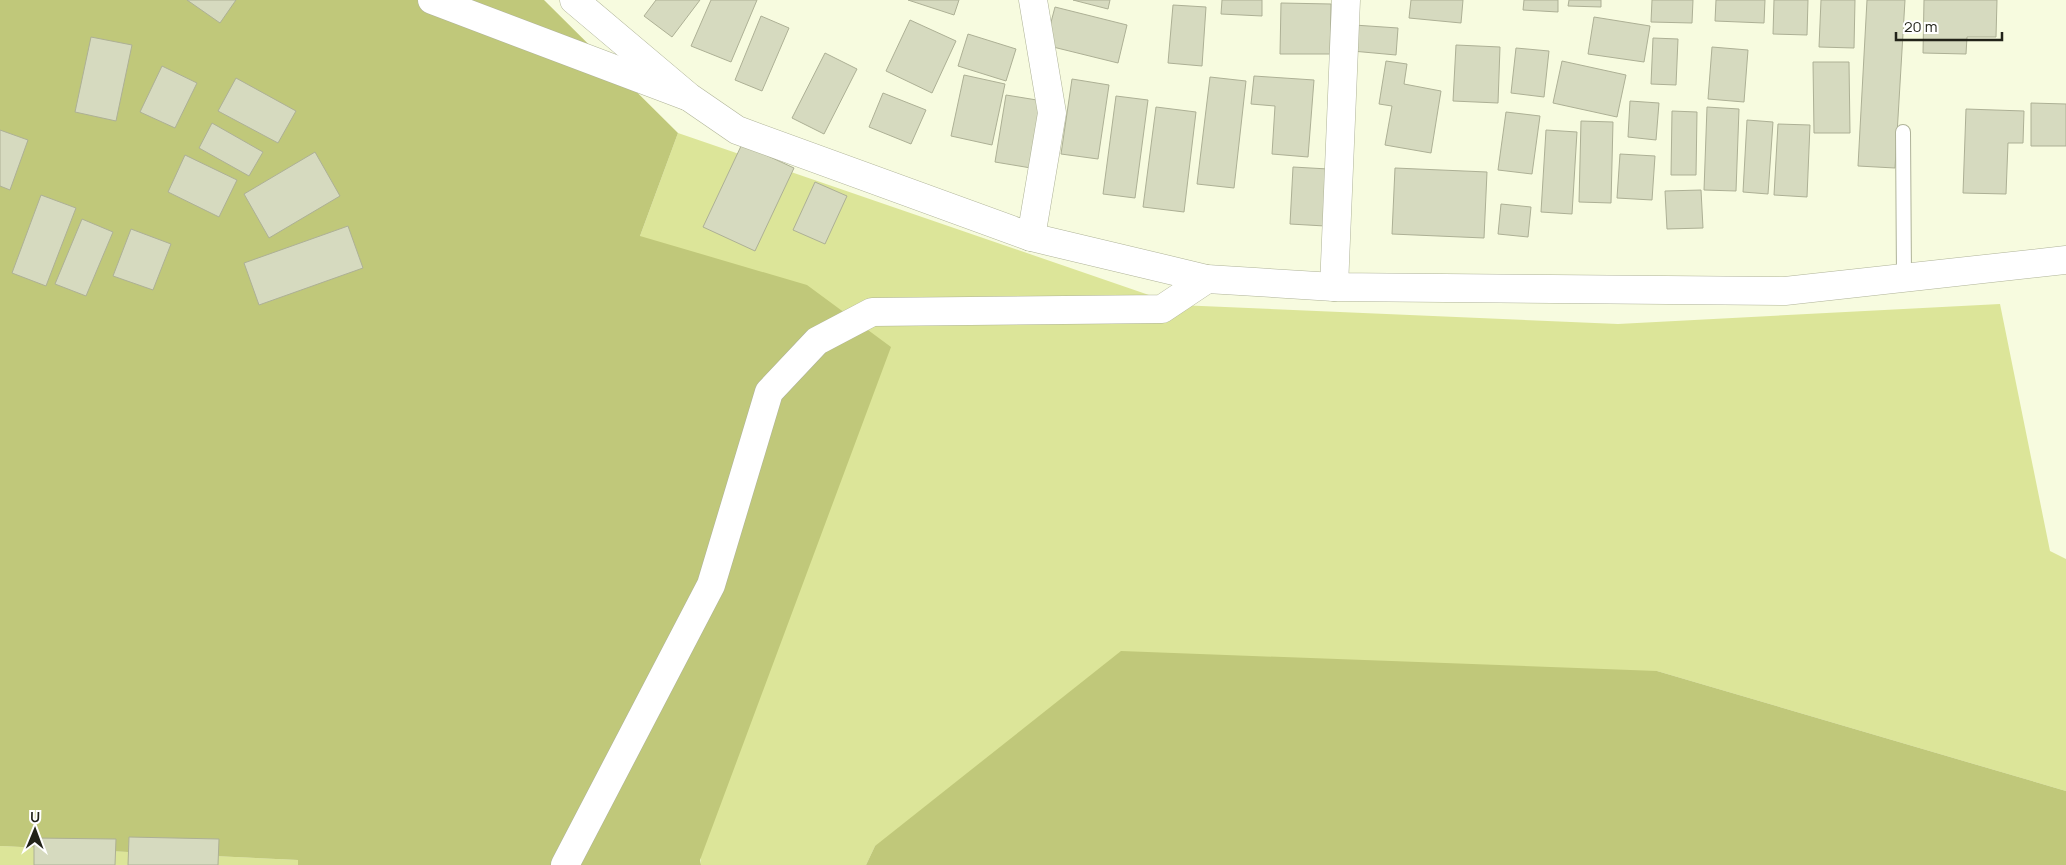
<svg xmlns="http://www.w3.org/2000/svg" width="2066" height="865" font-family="Manrope,sans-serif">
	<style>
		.green { fill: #dce599 }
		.forest { fill: #c0c87a }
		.building { fill: #d6dabf; stroke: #adb095 }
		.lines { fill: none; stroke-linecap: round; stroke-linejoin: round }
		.service-casing { stroke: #afb398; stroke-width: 16 }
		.minor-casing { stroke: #afb398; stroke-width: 29 }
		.secondary-casing { stroke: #afb398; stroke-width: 29 }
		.service { stroke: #fff; stroke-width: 14 }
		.minor { stroke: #fff; stroke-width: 28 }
		.secondary { stroke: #fff; stroke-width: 28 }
	</style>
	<rect width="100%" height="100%" fill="#f7fbdf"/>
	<g class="green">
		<path d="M678 133 1178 305 1618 324 2000 304 2050 551 2066 559V791L1657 671 875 846 866 865H701L640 236Z"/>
		<path d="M0 846 298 860V865H0Z"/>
	</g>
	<g class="forest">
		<path d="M0 0H544L678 133 640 236 807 285 891 347 700 860 701 865H298V860L0 846Z"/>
		<path d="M1121 651 1657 671 2066 791V865H866L875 846Z"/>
	</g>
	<g class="building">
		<path d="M187 0H236L220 23Z"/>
		<path d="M656 0H700L672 37 644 16Z"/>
		<path d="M711 0H757L731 62 691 46Z"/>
		<path d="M908 0H959L954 15Z"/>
		<path d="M1073 0H1110L1108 9Z"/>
		<path d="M1222 0H1262V16L1221 14Z"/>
		<path d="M1411 0H1463L1461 23 1409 18Z"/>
		<path d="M1524 0H1558V12L1523 10Z"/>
		<path d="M1569 0H1601V7L1568 6Z"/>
		<path d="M1652 0H1693L1692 23 1651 22Z"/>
		<path d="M1716 0H1765L1764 23 1715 21Z"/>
		<path d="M1774 0H1808L1807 35 1773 34Z"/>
		<path d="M1821 0H1855L1854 48 1819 47Z"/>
		<path d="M1867 0H1905L1895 168 1858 166Z"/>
		<path d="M1924 0H1997L1996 37H1967L1966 54 1923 53Z"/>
		<path d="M1281 3 1331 4 1330 54H1280Z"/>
		<path d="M1173 5 1206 7 1202 66 1168 63Z"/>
		<path d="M1055 7 1127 25 1118 63 1045 45Z"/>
		<path d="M761 16 789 28 762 91 735 80Z"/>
		<path d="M1594 17 1650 26 1644 62 1588 54Z"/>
		<path d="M910 20 956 41 932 93 886 71Z"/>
		<path d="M1354 25 1398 28 1396 55 1352 51Z"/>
		<path d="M968 34 1016 49 1006 81 958 66Z"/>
		<path d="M91 37 132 45 116 121 75 112Z"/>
		<path d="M1653 38 1678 39 1676 85 1651 84Z"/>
		<path d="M1456 45 1500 47 1498 103 1453 101Z"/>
		<path d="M1712 47 1748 50 1744 102 1708 99Z"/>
		<path d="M1516 48 1549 51 1544 97 1511 93Z"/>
		<path d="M825 53 857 69 824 134 792 118Z"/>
		<path d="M1386 61 1407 64 1404 84 1441 91 1431 153 1385 145 1392 106 1379 104Z"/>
		<path d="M1562 61 1626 75 1617 117 1553 103Z"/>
		<path d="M1813 62H1849L1850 133H1814Z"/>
		<path d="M162 66 197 83 175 128 140 112Z"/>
		<path d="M964 75 1005 84 992 145 951 136Z"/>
		<path d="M1254 76 1314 80 1308 157 1272 154 1275 106 1251 104Z"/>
		<path d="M1210 77 1246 81 1234 188 1197 184Z"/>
		<path d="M236 78 296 111 278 143 218 111Z"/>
		<path d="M1072 79 1109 85 1098 159 1061 154Z"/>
		<path d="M883 93 926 110 911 144 869 127Z"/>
		<path d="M1006 95 1043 101 1031 168 995 162Z"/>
		<path d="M1116 96 1148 100 1135 198 1103 194Z"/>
		<path d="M1630 101 1659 103 1656 140 1628 137Z"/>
		<path d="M2031 103 2066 104V146H2031Z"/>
		<path d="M1156 107 1196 112 1184 212 1143 207Z"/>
		<path d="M1707 107 1739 109 1736 191 1704 190Z"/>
		<path d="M1966 109 2024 111 2023 143H2008L2006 194 1963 193Z"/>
		<path d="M1672 111 1697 112 1696 175H1671Z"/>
		<path d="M1506 112 1540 116 1532 174 1498 170Z"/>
		<path d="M1747 120 1773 122 1768 194 1743 192Z"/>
		<path d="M1581 121 1613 122 1611 203 1579 202Z"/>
		<path d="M212 123 263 152 249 176 199 148Z"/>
		<path d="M1778 124 1810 125 1807 197 1774 195Z"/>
		<path d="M0 130 28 140 10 190 0 186Z"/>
		<path d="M1546 130 1577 132 1572 214 1541 212Z"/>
		<path d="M742 144 794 168 755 251 703 227Z"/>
		<path d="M315 152 340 196 269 238 244 194Z"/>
		<path d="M1620 154 1655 156 1652 200 1617 198Z"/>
		<path d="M185 155 237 180 219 217 168 192Z"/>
		<path d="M1293 167 1328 169 1325 226 1290 224Z"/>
		<path d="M1395 168 1487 172 1484 238 1392 234Z"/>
		<path d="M815 182 847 196 825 244 793 230Z"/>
		<path d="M1701 190 1703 228 1667 229 1665 191Z"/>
		<path d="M41 195 76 208 46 286 12 273Z"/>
		<path d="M1501 204 1531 207 1528 237 1498 234Z"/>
		<path d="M82 219 113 232 86 296 55 284Z"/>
		<path d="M348 226 363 268 259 305 244 263Z"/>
		<path d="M131 229 171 244 153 290 113 276Z"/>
		<path d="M129 837 219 839 218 865H128Z"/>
		<path d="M34 838 116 839 115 865H34Z"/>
	</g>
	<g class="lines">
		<g class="service-casing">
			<path id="service" d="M1903 132 1904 277"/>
		</g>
		<g class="minor-casing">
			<g id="minor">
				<path d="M432 0 686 96"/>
				<path d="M1031 237 1052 113 1033 0"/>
				<path d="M1334 287 1346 0"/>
				<path d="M565 865 711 585 769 392 817 341 872 312 1162 309 1207 279"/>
			</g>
		</g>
		<g class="secondary-casing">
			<path id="secondary" d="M574 0 689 97 737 130 1031 237 1207 279 1334 287 1785 291 2066 260"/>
		</g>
		<use href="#service" class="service"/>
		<use href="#minor" class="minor"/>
		<use href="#secondary" class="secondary"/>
	</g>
	<g transform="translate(35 830) rotate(1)" stroke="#ffffff" stroke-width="4" paint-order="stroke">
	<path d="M0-4L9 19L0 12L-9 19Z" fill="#222319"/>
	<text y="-8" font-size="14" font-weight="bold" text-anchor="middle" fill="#222319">U</text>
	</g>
	<path d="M1896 32v8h106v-8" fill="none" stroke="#222319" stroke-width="2.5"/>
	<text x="1904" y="32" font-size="15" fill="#222319" stroke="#ffffff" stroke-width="4" paint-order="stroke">20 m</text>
</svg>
